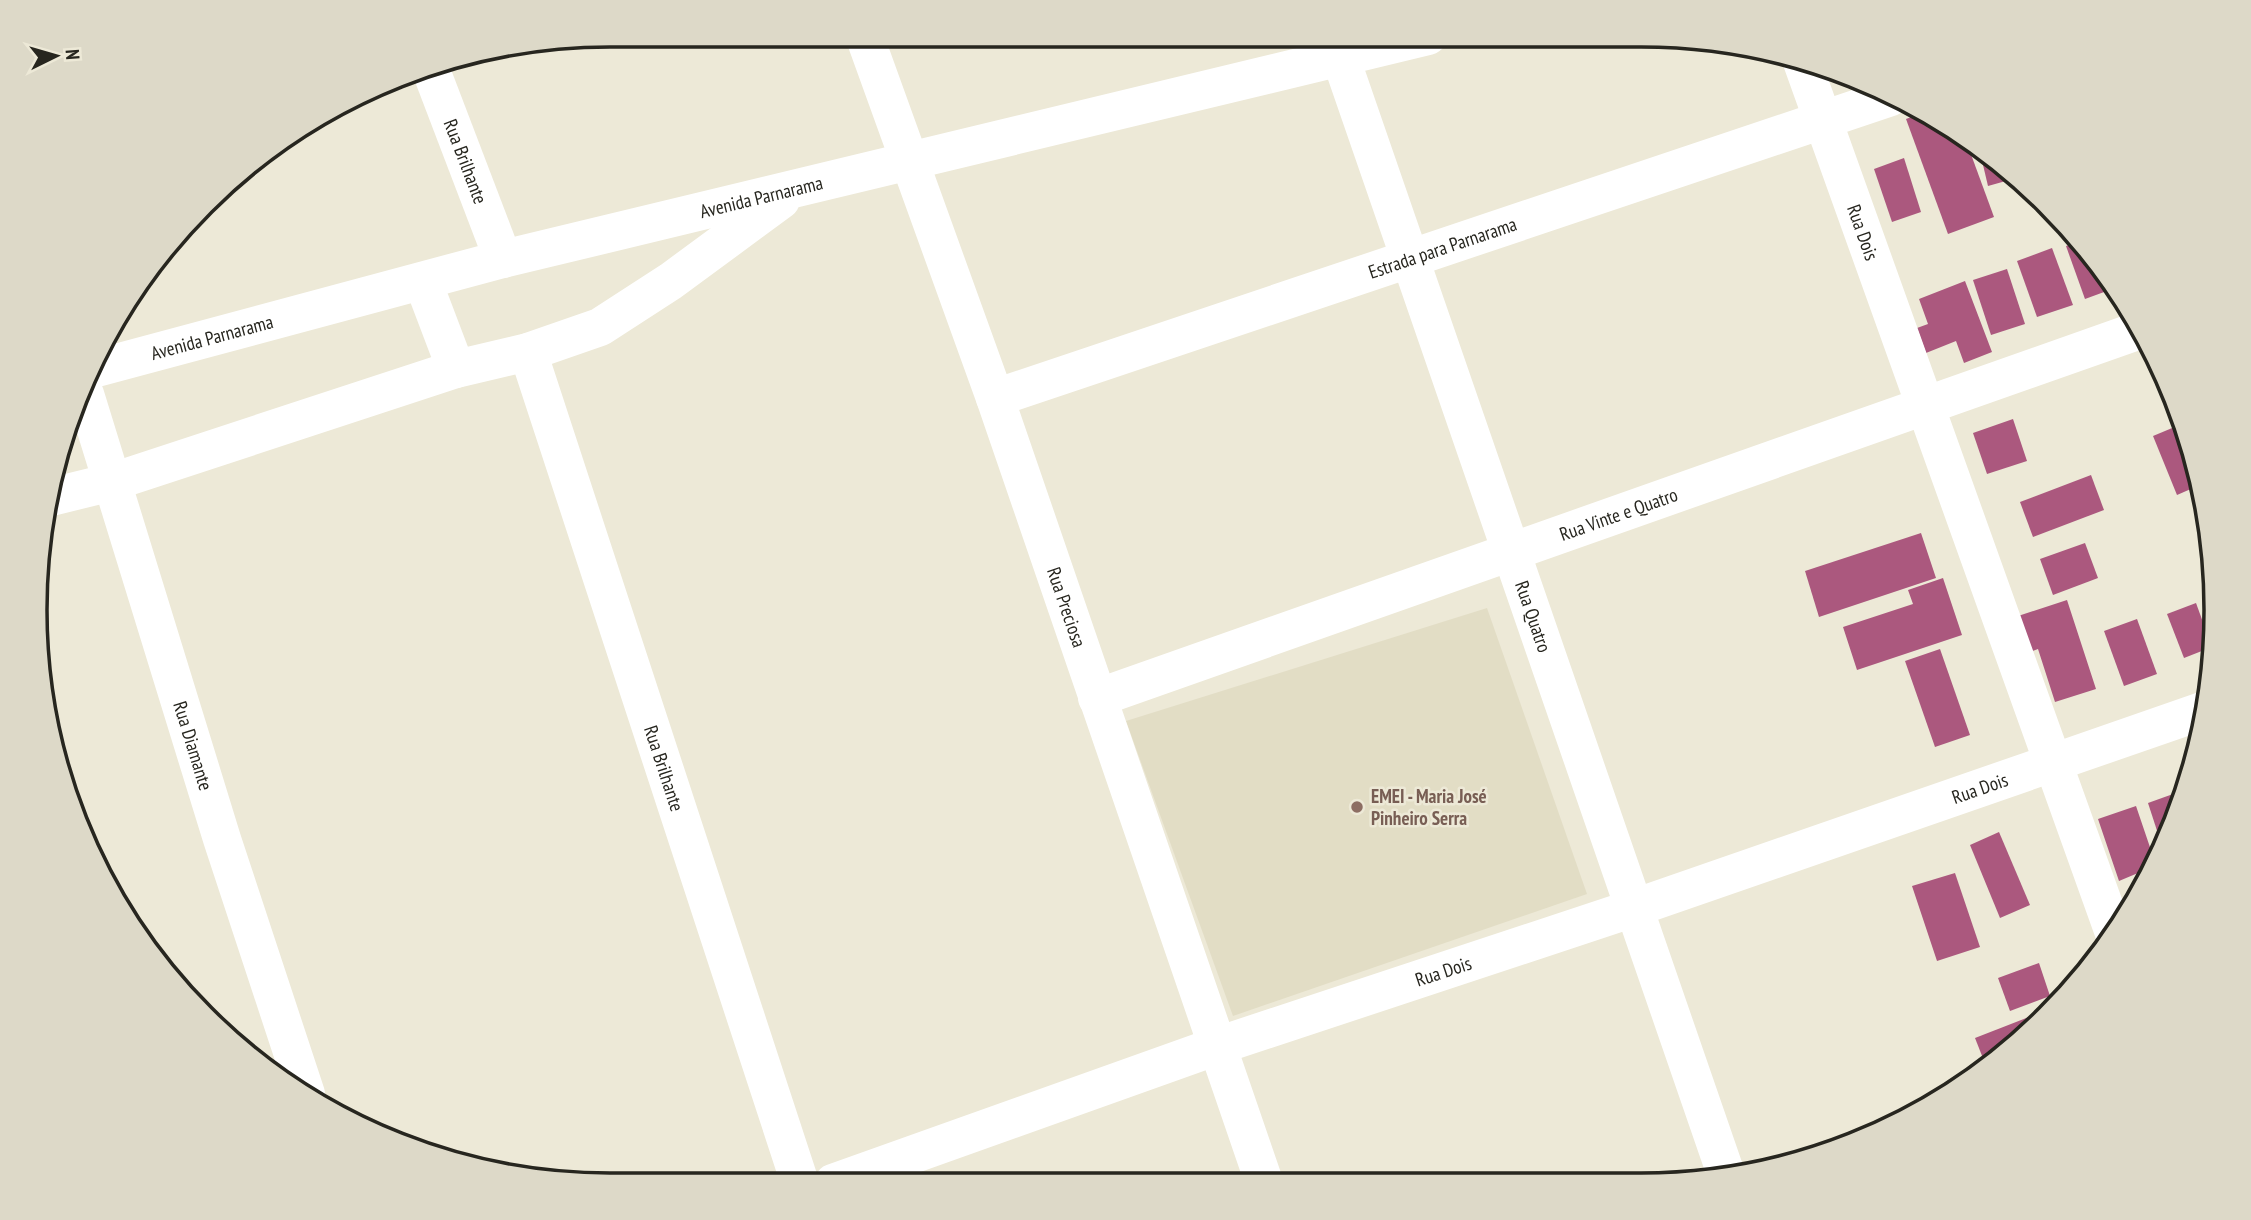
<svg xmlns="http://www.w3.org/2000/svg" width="2251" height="1220" font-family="'PT Sans Narrow',sans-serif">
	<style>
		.built { fill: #e2ddc5 }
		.building { fill: #ab587e }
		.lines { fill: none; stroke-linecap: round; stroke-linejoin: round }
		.minor { stroke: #fff; stroke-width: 38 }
		.education-dot { fill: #8d6e63; stroke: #ede9d7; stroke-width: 2.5 }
		.labels { text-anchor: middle; stroke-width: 5; stroke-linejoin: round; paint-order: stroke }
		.street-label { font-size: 19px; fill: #27261f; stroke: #ede9d7 }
		.education-label { font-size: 19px; font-weight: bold; fill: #785e54; stroke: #ede9d7; text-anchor: start }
		.rim { fill: none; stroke: #27261f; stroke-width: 3.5 }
	</style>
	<rect width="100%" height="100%" fill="#ede9d7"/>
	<path class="built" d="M1487 608 1587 894 1233 1016 1126 721Z"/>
	<g class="building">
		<path d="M1927 111 1965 138 1994 217 1948 234 1906 119Z"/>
		<path d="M1979 148 2020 177 1988 186Z"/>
		<path d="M1904 158 1921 212 1892 222 1874 169Z"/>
		<path d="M2080 242 2097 260 2115 288 2085 299 2066 246Z"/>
		<path d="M2052 248 2073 305 2037 317 2017 261Z"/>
		<path d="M2007 269 2025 324 1991 335 1973 280Z"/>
		<path d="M1965 281 1992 352 1964 363 1956 341 1926 353 1917 328 1928 324 1919 299Z"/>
		<path d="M2013 419 2027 461 1987 474 1973 433Z"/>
		<path d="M2177 426 2200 485 2177 495 2153 436Z"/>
		<path d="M2091 475 2104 510 2033 537 2020 502Z"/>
		<path d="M1921 533 1936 578 1819 617 1805 571Z"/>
		<path d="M2085 543 2098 578 2053 595 2040 559Z"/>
		<path d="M1943 578 1962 635 1857 670 1843 627 1913 604 1908 590Z"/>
		<path d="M2067 600 2096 689 2055 702 2038 649 2027 653 2015 617Z"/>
		<path d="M2196 603 2212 647 2184 658 2167 614Z"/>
		<path d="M2137 619 2157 674 2124 686 2104 631Z"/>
		<path d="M1940 649 1970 735 1935 747 1905 661Z"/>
		<path d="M2187 789 2186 794 2162 846 2148 803Z"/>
		<path d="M2136 806 2155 862 2143 888 2138 873 2119 881 2098 819Z"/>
		<path d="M1999 832 2030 905 2000 918 1970 845Z"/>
		<path d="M1955 873 1980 947 1937 961 1912 886Z"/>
		<path d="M2039 963 2050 996 2010 1011 1998 978Z"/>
		<path d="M2052 1008 1986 1066 1975 1038Z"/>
	</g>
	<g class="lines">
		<g class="minor">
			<path id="s1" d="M864 35 995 398 1264 1182"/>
			<path id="s2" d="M1340 56 1727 1177"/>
			<path id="s3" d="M1801 59 2114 933"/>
			<path id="s4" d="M429 65 503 259"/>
			<path d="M423 282 456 369"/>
			<path id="s5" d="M528 352 800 1183"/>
			<path id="s6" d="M97 368 503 259 1428 36"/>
			<path id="s7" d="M85 394 222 839 306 1094"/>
			<path id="s8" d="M995 398 1891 97"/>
			<path d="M51 497 112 482 456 369 528 352 600 327 671 281 781 200"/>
			<path id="s9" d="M1097 698 2140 330"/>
			<path id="s10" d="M833 1183 1217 1046 1634 908 2205 710"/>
		</g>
	</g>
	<circle class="education-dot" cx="1357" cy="807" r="7"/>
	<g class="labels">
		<g class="street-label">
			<text dy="7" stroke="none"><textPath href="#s4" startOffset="103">Rua Brilhante</textPath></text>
			<text dy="7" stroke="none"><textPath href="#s6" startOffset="686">Avenida Parnarama</textPath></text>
			<text dy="7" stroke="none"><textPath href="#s3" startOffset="184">Rua Dois</textPath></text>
			<text dy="7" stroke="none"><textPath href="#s8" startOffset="472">Estrada para Parnarama</textPath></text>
			<text dy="7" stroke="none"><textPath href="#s6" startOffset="119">Avenida Parnarama</textPath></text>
			<text dy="7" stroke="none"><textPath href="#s9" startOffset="553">Rua Vinte e Quatro</textPath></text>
			<text dy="7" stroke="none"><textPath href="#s1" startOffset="607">Rua Preciosa</textPath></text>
			<text dy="7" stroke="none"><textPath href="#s2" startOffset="593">Rua Quatro</textPath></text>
			<text dy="7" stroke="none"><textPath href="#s7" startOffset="368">Rua Diamante</textPath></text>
			<text dy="7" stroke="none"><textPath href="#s5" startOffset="438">Rua Brilhante</textPath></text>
			<text dy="7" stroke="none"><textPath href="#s10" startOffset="1213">Rua Dois</textPath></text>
			<text dy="7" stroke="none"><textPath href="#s10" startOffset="646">Rua Dois</textPath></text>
		</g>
		<g class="education-label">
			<text x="1371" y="803">EMEI - Maria José<tspan x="1371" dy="22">Pinheiro Serra</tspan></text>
		</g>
	</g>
	<path d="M0 0H2251V1220H0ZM610 47H1641A563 563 0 0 1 2204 610V610A563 563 0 0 1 1641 1173H610A563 563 0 0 1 47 610V610A563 563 0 0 1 610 47Z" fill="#ddd9c8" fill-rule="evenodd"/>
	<path class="rim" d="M610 47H1641A563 563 0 0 1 2204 610V610A563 563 0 0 1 1641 1173H610A563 563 0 0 1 47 610V610A563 563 0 0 1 610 47Z"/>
	<g transform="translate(56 56) rotate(85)" stroke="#ede9d7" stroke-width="5" paint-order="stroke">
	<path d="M0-5L12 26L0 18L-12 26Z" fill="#27261f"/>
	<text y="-10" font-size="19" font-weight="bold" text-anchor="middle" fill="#27261f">N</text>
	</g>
</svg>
